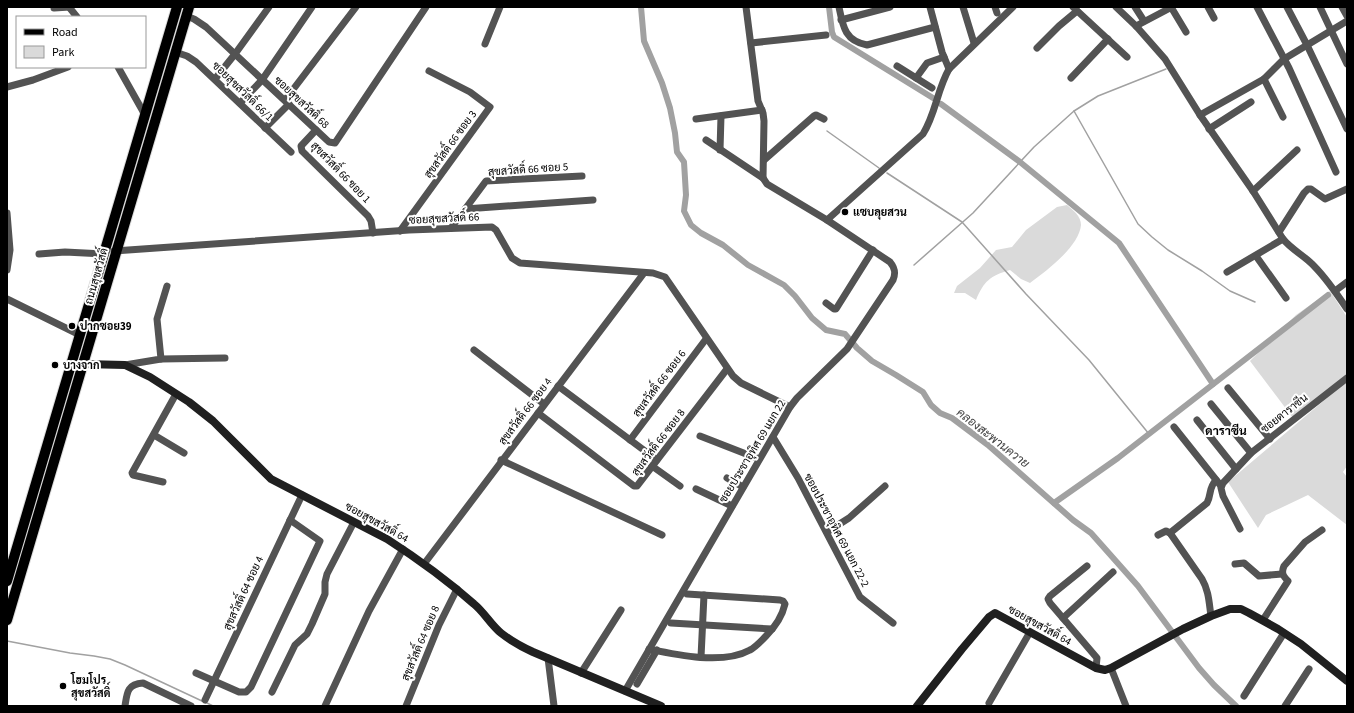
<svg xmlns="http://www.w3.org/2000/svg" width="1354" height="713" font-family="'Source Sans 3',Sarabun,sans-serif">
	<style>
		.green { fill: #dadada }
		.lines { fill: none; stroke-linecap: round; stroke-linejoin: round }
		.stream { stroke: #a1a1a1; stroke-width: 1.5 }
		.canal { stroke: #a1a1a1; stroke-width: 6 }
		.primary-casing { stroke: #dbdbdb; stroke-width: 12 }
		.street { stroke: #535353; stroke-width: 7 }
		.secondary { stroke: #202020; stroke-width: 8 }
		.primary { stroke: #000; stroke-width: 10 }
		.poi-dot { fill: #000; stroke: #fff; stroke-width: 1.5 }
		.labels { text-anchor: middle; stroke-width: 4; stroke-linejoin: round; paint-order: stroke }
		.street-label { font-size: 11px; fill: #000; stroke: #fff }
		.poi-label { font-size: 11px; font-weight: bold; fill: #000; stroke: #fff; text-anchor: start }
		.neighbourhood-label { font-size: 12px; font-weight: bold; fill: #000; stroke: #fff }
		.water-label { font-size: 12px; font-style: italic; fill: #424242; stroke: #fff }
	</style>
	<rect width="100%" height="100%" fill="#fff"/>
	<g class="green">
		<path d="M1067 205C1073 210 1081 216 1081 225 1079 247 1046 271 1030 283L1021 279 1010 270C990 276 984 281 976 300L965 293H954L957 286 980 268 996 250 1012 247 1026 230 1057 207Z"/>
		<path d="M1330 291 1347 317V374L1293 418 1250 361 1296 315Z"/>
		<path d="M1347 381V466L1343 472 1347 477V525L1308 495 1266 515 1258 528 1228 482Z"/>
	</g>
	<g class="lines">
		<g class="stream">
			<path d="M1074 111 1138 224 1152 237 1168 250 1202 271 1230 291 1255 302"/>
			<path d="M827 131 879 168"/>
			<path d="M887 173 962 222 1026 294 1089 360 1149 434"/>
			<path d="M914 265 973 213 1034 147 1074 111 1098 96 1166 69"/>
			<path d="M7 641 70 653 94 656 110 659 125 665 202 701"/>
			<path d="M205 702 213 706"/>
		</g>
		<g class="canal">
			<path d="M641 7 644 41 662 83 670 108 675 133 677 152 684 162 686 195 684 211 691 225 701 233 723 245 748 265 784 285 795 296 812 318 826 330 845 334 857 348 872 361 896 375 923 392 931 405 940 413 952 418 988 445 1073 520 1091 533 1138 586 1199 668 1214 685 1236 706"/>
			<path d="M829 7 832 32 834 37 933 98"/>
			<path d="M941 104 1020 162 1119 243 1213 384"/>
			<path d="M1054 503 1118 458 1328 295"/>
		</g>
		<g class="primary-casing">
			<g id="primary">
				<path d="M7 581 177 7"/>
				<path d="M7 620 189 7"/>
			</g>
		</g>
		<g class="street">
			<path d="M69 7 77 17"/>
			<path d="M746 7 758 101 763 113 764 121 763 178 767 184 827 220"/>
			<path d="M839 7C843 27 845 41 867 45L935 27"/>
			<path d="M930 7 942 52 949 69"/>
			<path d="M963 7 974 43"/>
			<path d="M995 7 997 13"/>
			<path d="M1073 7 1127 57"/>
			<path d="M1116 7 1136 26 1165 59 1200 115 1253 191 1283 239C1292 250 1305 256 1314 266 1327 279 1337 294 1347 309"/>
			<path d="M1135 7 1144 21"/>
			<path d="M1171 7 1186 32"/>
			<path d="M1208 7 1214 18"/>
			<path d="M1257 7 1289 68 1336 172"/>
			<path d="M1287 7 1307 45 1347 129"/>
			<path d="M1320 7 1347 64"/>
			<path d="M1342 7 1347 16"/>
			<path d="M54 8 70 7"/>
			<path d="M186 16 194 19 206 27 329 142 335 143 426 7"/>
			<path d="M841 20 890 7"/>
			<path d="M1136 26 1172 7"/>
			<path d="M751 43 826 35"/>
			<path d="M485 44 500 7"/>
			<path d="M1037 48 1059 26 1077 11"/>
			<path d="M175 52 187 56 196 62 291 152"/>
			<path d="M897 66 932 88"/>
			<path d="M118 67 145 115"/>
			<path d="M916 78 927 63 944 57"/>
			<path d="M1071 78 1108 39"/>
			<path d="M215 79 235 54 269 7"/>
			<path d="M1264 79 1283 117"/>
			<path d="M7 87 33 80 68 67"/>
			<path d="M285 100 356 7"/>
			<path d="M240 103 262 80 312 7"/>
			<path d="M1200 115 1264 79 1284 59 1347 21"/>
			<path d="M696 119 762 110"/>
			<path d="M265 128 289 104"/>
			<path d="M1209 129 1251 102"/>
			<path d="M316 130 301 146 302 151 368 216 371 221 373 233"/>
			<path d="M706 140 763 178"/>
			<path d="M720 150 721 116"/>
			<path d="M764 160 814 116 816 115 824 119"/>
			<path d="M1253 191 1297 150"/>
			<path d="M465 209 593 200"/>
			<path d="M7 213 10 250 7 270"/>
			<path d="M451 228 486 181 582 176"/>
			<path d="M400 231 490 107 470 92 429 71"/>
			<path d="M1279 232 1304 193 1308 189H1311L1325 199 1347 189"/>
			<path d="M114 251 409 230 492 227 496 230 512 258 520 263 653 273 665 277 733 376 741 383 790 407"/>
			<path d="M39 254 65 252 104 254"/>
			<path d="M1256 256 1286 298"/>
			<path d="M1227 272 1283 239"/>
			<path d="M1335 291 1347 282"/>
			<path d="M7 299 80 335"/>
			<path d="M826 303 834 309H836L873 250"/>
			<path d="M474 350 544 404"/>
			<path d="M161 359 225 358"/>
			<path d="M125 365 161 359 157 319 167 286"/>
			<path d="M558 386 657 460"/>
			<path d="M1228 388 1270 439"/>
			<path d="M1211 404 1251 453"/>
			<path d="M538 413 634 486H637L727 369"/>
			<path d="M1197 420 1236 469"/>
			<path d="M1174 427 1221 486"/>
			<path d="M154 435 184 453"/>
			<path d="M700 436 759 459"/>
			<path d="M773 437 798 478 860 597 893 623"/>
			<path d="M630 440 706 339"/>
			<path d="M501 460 662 535"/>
			<path d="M652 466 680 486"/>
			<path d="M727 478 743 487"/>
			<path d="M163 482 133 475 132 473 176 394"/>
			<path d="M696 489 732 506"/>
			<path d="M1240 529 1223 496 1221 488 1223 483 1251 453 1347 378"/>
			<path d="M827 532 849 518 885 486"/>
			<path d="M1170 533 1207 503C1212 493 1208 489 1216 480"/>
			<path d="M1158 535 1166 531 1170 533 1202 579C1209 591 1209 603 1211 616"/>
			<path d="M424 564 644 273"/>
			<path d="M1235 564 1244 563 1259 576 1282 574"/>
			<path d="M1087 566 1050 596 1048 599 1050 603 1097 658 1096 668"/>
			<path d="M1063 618 1113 572"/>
			<path d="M1263 620 1288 581C1283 576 1281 573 1284 566L1305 542 1322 530"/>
			<path d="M671 623 772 629"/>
			<path d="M649 649C677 655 723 665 750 650 756 647 761 641 766 636 775 627 782 617 785 604L783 601 780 600 687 594"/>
			<path d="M701 657 704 595"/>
			<path d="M548 658 554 706"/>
			<path d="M1111 668 1126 706"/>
			<path d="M196 673 239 692H246L251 687 320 541 290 520"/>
			<path d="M581 673 621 610"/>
			<path d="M637 684 657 650"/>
			<path d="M625 691 790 407 797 398 847 349 893 280C896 273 895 268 890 262L827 220 923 134C936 113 937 90 949 69L1013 7"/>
			<path d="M272 692 295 645 307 634 312 624 325 594V582L327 574 354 522"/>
			<path d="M1244 696 1284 633"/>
			<path d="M205 700 302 495"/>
			<path d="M989 703 1030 632"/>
			<path d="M125 706C127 693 127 684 143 683L191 706"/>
			<path d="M325 706 369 611 403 549"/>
			<path d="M406 706 439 625 457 589"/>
			<path d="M1285 706 1309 669"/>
		</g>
		<g class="secondary">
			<path d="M83 364 125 365 150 377 189 402 213 421 271 479 387 539C418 559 447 580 474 604 484 612 491 625 501 633 511 641 522 647 533 652L661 706"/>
			<path d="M917 706 962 649 989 617 995 613 1096 668 1105 670 1111 668 1183 629 1211 616 1230 609H1241L1249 613 1278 629 1301 644 1347 681"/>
		</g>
		<use href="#primary" class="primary"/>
	</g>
	<g class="poi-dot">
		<circle cx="845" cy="212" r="4"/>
		<circle cx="72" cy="326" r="4"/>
		<circle cx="55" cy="365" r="4"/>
		<circle cx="63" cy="686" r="4"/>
	</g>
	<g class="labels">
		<g class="street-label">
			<text transform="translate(243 91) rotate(44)" y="4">ซอยสุขสวัสดิ์ 66/1</text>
			<text transform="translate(302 102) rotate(43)" y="4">ซอยสุขสวัสดิ์ 68</text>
			<text transform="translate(450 144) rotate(-54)" y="4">สุขสวัสดิ์ 66 ซอย 3</text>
			<text transform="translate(528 169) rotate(-4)" y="4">สุขสวัสดิ์ 66 ซอย 5</text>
			<text transform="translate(341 172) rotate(46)" y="4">สุขสวัสดิ์ 66 ซอย 1</text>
			<text transform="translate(444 218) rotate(-3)" y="4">ซอยสุขสวัสดิ์ 66</text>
			<text transform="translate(96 276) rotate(-74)" y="4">ถนนสุขสวัสดิ์</text>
			<text transform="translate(659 383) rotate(-53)" y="4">สุขสวัสดิ์ 66 ซอย 6</text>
			<text transform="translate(525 411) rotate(-53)" y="4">สุขสวัสดิ์ 66 ซอย 4</text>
			<text transform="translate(1284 413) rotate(-38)" y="4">ซอยดาราซีน</text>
			<text transform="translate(658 442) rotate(-53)" y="4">สุขสวัสดิ์ 66 ซอย 8</text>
			<text transform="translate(752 451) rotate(-59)" y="4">ซอยประชาอุทิศ 69 แยก 22</text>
			<text transform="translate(377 522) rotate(29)" y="4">ซอยสุขสวัสดิ์ 64</text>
			<text transform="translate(837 530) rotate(62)" y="4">ซอยประชาอุทิศ 69 แยก 22-2</text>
			<text transform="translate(243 593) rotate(-65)" y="4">สุขสวัสดิ์ 64 ซอย 4</text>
			<text transform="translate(1040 625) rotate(29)" y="4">ซอยสุขสวัสดิ์ 64</text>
			<text transform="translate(420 643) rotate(-67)" y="4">สุขสวัสดิ์ 64 ซอย 8</text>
		</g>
		<g class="poi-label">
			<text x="853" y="216">แซบลุยสวน</text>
			<text x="80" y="330">ปากซอย39</text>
			<text x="63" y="369">บางจาก</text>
			<text x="71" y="684">โฮมโปร<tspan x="71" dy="13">สุขสวัสดิ์</tspan></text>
		</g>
		<g class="neighbourhood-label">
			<text x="1226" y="435">ดาราซีน</text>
		</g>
		<g class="water-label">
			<text transform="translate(993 438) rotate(38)" y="4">คลองสะพานควาย</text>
		</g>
	</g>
	<rect width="1354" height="713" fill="none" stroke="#000000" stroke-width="16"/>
	<rect x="16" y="16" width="130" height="52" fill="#ffffff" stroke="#999999"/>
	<rect x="24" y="29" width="20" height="6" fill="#000000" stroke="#999999"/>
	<text x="52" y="36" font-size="12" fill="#000000">Road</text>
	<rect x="24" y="46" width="20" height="12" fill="#dadada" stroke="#999999"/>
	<text x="52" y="56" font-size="12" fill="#000000">Park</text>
</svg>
